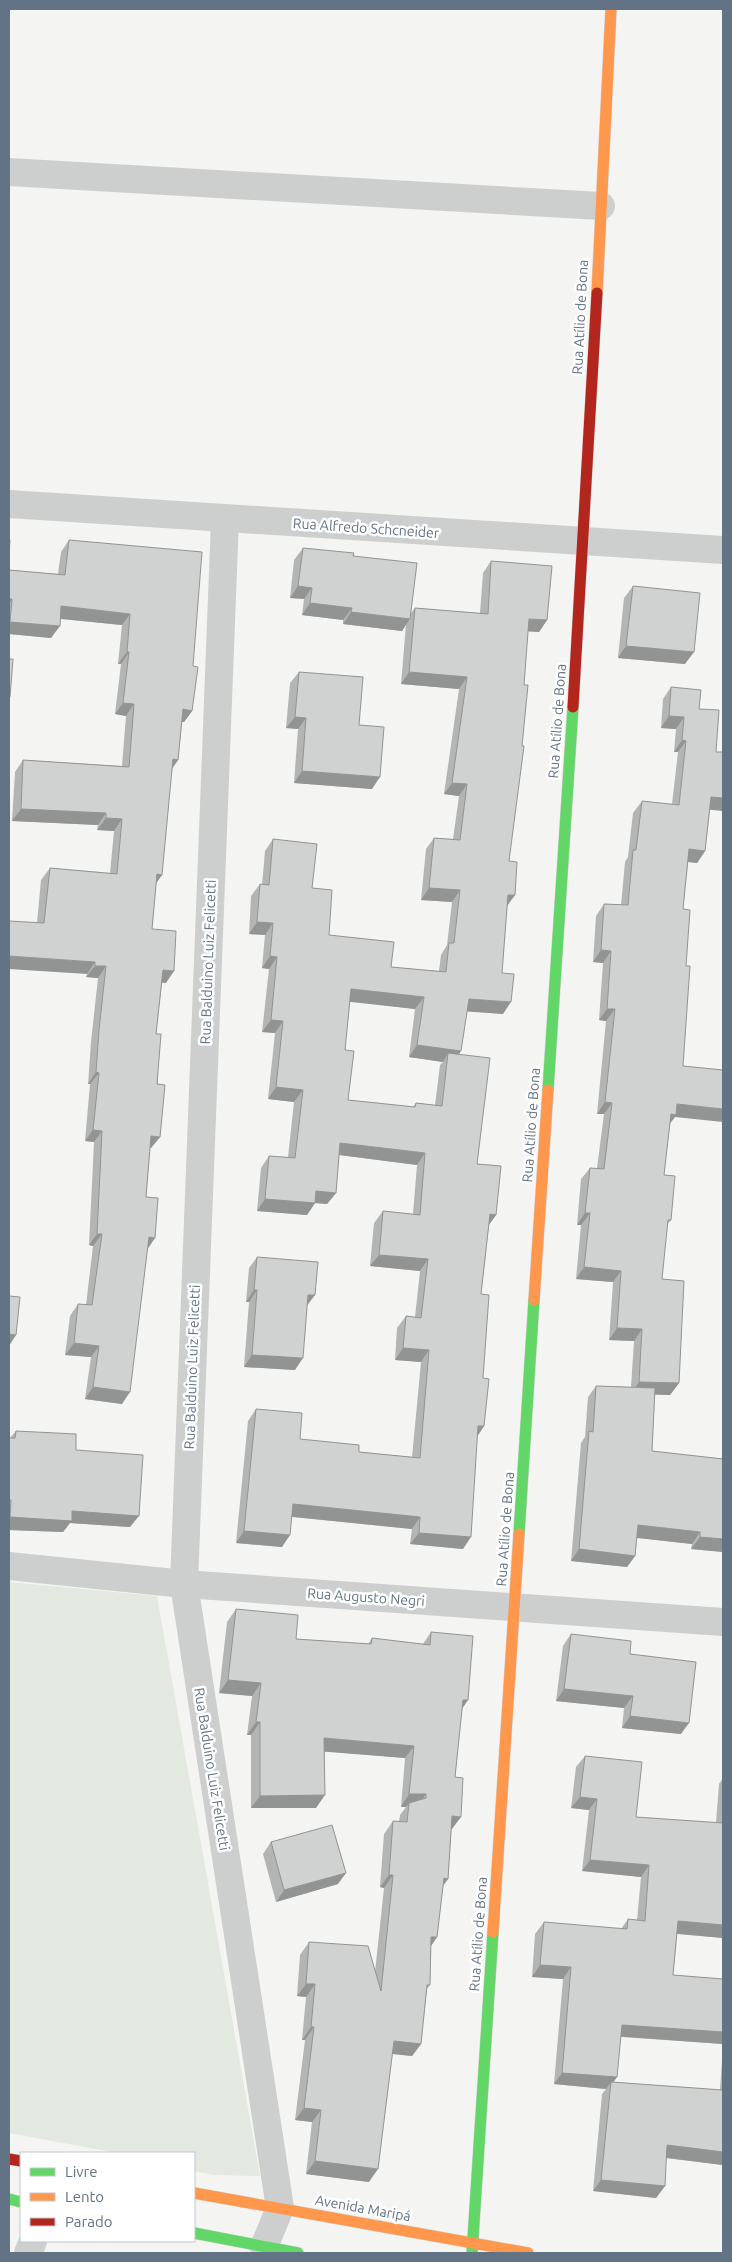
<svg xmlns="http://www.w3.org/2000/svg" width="732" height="2262" font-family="Ubuntu,sans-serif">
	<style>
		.green { fill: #e3e8e0 }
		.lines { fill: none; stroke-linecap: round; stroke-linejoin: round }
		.fast-casing { stroke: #d2d3d3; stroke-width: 12 }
		.slow-casing { stroke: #d2d3d3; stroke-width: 12 }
		.jam-casing { stroke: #d2d3d3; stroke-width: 12 }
		.street { stroke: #cdcfcf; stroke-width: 28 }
		.fast { stroke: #63d668; stroke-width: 11 }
		.slow { stroke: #ff974d; stroke-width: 11 }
		.jam { stroke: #b3261e; stroke-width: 11 }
		.wall { fill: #b3b5b5; fill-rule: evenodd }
		.shaded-wall { fill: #929393 }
		.building { fill: #d0d2d2; stroke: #929393 }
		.labels { text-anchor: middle; stroke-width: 5; stroke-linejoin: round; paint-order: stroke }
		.street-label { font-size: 14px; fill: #627385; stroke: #fff }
	</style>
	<rect width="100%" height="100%" fill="#f4f5f2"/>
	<path class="green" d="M9 1582 157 1596 260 2176 214 2175 194 2171V2153H117L9 2133Z"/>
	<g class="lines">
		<g class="fast-casing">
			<g id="fast">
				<path d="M548 1090 573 707"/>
				<path d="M519 1534 534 1300"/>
				<path d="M9 2199 21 2202"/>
				<path d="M194 2233 298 2253"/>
				<path d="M472 2253 493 1932"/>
			</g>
		</g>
		<g class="slow-casing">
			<g id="slow">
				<path d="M597 293 611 9"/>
				<path d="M534 1300 548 1090"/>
				<path d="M493 1932 519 1534"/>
				<path d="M194 2193 528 2253"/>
			</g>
		</g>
		<g class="jam-casing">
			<g id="jam">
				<path d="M573 707 597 293"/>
				<path d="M9 2159 21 2161"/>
			</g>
		</g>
		<g class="street">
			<path d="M9 172 601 206"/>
			<path d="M9 504 723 550"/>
			<path d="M225 519 184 1584 280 2208 264 2247"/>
			<path d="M9 1566 184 1584 723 1622"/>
			<path d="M28 2253 33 2241"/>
		</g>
		<use href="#fast" class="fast"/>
		<use href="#slow" class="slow"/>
		<use href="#jam" class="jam"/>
	</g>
	<g class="wall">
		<path d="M69 540 193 666 192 711 184 722H182L178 760 172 768 162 875 156 883 152 929 166 983 162 982 156 1034 160 1137 151 1148H150L146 1197 147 1249 122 1404 85 1399 91 1357 65 1355 70 1316 78 1304 86 1305 93 1246 89 1245 94 1142 85 1141 90 1084H88L91 1042 98 978 86 977 87 974 37 923 41 880 50 868 110 873 114 831 97 830 98 825 12 821 15 772 23 760 122 766 126 716 115 714 121 664H118L122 625 60 619 51 638 9 634V570L58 574 61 552Z"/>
		<path d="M303 548 353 556 410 614 415 608 480 613 483 573 491 561 547 620 539 632 528 631 509 861 515 895 507 906 502 973 503 1014 467 1011 459 1055 477 1164 496 1215 489 1225 481 1294 483 1378 484 1426 477 1437 463 1549 410 1544 412 1529 292 1517 282 1547 236 1543 248 1421 256 1409 300 1439 359 1452 412 1457 421 1362 395 1360 397 1328 406 1316 415 1317 420 1271 370 1266 374 1223 383 1211 413 1214 417 1165 339 1155 336 1193 327 1204 315 1203 307 1215 257 1211 261 1168 269 1156 288 1157 294 1102 268 1099 275 1033 262 1032 269 969 262 968 265 935 249 934 251 896 260 884 262 885 265 851 273 839 312 888 329 935 391 967 439 971 441 955 447 945 452 902 421 900 426 849 434 838 453 839 459 796 444 794 459 689 401 684 406 624 402 631 343 624V620L302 615 304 599 290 598 294 560ZM350 1001 415 1009 409 1057 443 1062 440 1065 435 1105 416 1103 413 1107 348 1100 345 1050Z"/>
		<path d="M633 586 685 664 618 658 624 598Z"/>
		<path d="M299 672 359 725 372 789 294 783 298 729 286 728 290 683Z"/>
		<path d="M671 687 699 709 716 752 723 811 710 809 705 851 697 863 688 862 683 909 675 1117 670 1123 664 1175 671 1220 667 1225 662 1279 679 1383 670 1395 655 1394 652 1451 723 1459V1552L691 1549 692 1544 637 1538 635 1556 627 1567 571 1561 581 1443 585 1437 588 1397 596 1386 631 1387 634 1341 609 1340 613 1282 576 1279 581 1225H577L581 1179 590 1168H597L604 1114H597L606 1021 599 1020 603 963 593 962 596 916 604 904 621 905 625 862 628 857 633 813 642 801 672 804 678 752H674L676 729 661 728 663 699Z"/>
		<path d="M257 1257 307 1306 295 1370 244 1367 249 1302H246L249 1268Z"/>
		<path d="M16 1431 76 1450 130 1527 70 1523 63 1532 9 1530V1438H10Z"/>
		<path d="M236 1609 296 1639 368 1644 372 1638 423 1644 431 1632 468 1700 462 1708 455 1777 448 1879 443 1886 437 1937 431 1946 430 1985 427 1989 421 2044 412 2056 392 2054 369 2182 306 2174 312 2122 295 2120 305 2040H302L306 1997 297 1996 300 1955 309 1942 375 1972 384 1888 380 1887 384 1834 393 1821 399 1822 400 1815 406 1807H401L405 1758 325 1751 316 1808H251V1735H247L252 1696 219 1693 227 1622Z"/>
		<path d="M571 1634 630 1654 681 1734 622 1728 624 1708 556 1701 563 1646Z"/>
		<path d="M585 1756 636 1817 716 1823 719 1784 723 1778V1938L677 1934 673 1975 723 1979V1970V2044L621 2037 614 2082 720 2090 723 2045V2165L666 2158 665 2186 656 2198 593 2191 602 2094 606 2089 554 2084 563 1979 532 1977 535 1934 544 1922 621 1929 628 1919 637 1920 641 1877 582 1871 589 1810 571 1808 576 1767Z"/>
		<path d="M271 1842 338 1884 276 1902 263 1854Z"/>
	</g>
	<g class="shaded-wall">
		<path d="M298 586 312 588 304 599 290 598Z"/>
		<path d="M9 599H12L9 604Z"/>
		<path d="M310 603 352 608 343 620 302 615Z"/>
		<path d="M61 606 130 614 122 625 53 618Z"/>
		<path d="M351 612 410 619 402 631 343 624Z"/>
		<path d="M529 619 547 620 539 632 521 631Z"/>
		<path d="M10 622 60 626 51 638 9 634V624Z"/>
		<path d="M626 646 694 652 685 664 618 658Z"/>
		<path d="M127 652H129L121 664H118Z"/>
		<path d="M409 672 467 677 459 689 401 684Z"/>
		<path d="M123 703 134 704 126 716 115 714Z"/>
		<path d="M183 709 192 711 184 722 175 721Z"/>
		<path d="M669 716 684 717 676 729 661 728Z"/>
		<path d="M295 717 306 718 298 729 286 728Z"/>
		<path d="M682 740 686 741 678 752H674Z"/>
		<path d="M173 759 178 760 170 772Z"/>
		<path d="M302 771 380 777 372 789 294 783Z"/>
		<path d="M452 783 467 784 459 796 444 794Z"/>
		<path d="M711 797 723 798V811L703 809Z"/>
		<path d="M21 809 106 813 98 825 12 821Z"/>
		<path d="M106 818 122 819 114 831 97 830Z"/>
		<path d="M689 849 705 851 697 863 681 861Z"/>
		<path d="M157 874 162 875 154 886Z"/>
		<path d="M429 888 460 890 452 902 421 900Z"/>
		<path d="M508 895H515L506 907Z"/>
		<path d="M257 922 273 923 265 935 249 934Z"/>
		<path d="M601 950 611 951 603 963 593 962Z"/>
		<path d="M9 956 95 962 87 974 9 969Z"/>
		<path d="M270 956 277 957 269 969 262 968Z"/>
		<path d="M95 966H106L98 978 86 977Z"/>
		<path d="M163 970 174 971 166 983 155 982Z"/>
		<path d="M351 989 424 997 415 1009 342 1001Z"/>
		<path d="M469 999 511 1002 503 1014 461 1011Z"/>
		<path d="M607 1009H615L606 1021 599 1020Z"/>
		<path d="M271 1020 283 1021 275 1033 262 1032Z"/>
		<path d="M417 1045 461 1051 453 1063 448 1053 443 1062 409 1057Z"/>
		<path d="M96 1072 99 1073 90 1084H88Z"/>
		<path d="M276 1087 303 1090 294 1102 268 1099Z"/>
		<path d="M605 1102 612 1103 604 1114H597Z"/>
		<path d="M677 1104 723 1109V1122L675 1117 668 1126H663Z"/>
		<path d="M93 1130 102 1131 94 1142 85 1141Z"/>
		<path d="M151 1136 160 1137 151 1148 142 1147Z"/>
		<path d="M340 1143 425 1153 417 1165 332 1154Z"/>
		<path d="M316 1191 336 1193 327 1204 315 1203 307 1215 257 1211 265 1199Z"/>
		<path d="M585 1213H590L581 1225H577Z"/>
		<path d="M490 1214 496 1215 488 1226Z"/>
		<path d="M97 1234H102L93 1246 89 1245Z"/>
		<path d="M149 1237 155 1238 147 1250Z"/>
		<path d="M379 1255 428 1259 420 1271 370 1266Z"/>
		<path d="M584 1267 621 1271 613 1282 576 1279Z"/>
		<path d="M254 1290H257L249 1302H246Z"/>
		<path d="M308 1295H315L306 1307Z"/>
		<path d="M617 1328 642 1329 634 1341 609 1340Z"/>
		<path d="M9 1334 16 1335 9 1346Z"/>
		<path d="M74 1343 99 1346 91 1357 65 1355Z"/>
		<path d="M403 1348 429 1350 421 1362 395 1360Z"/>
		<path d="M252 1355 303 1358 295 1370 244 1367Z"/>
		<path d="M639 1382 679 1383 670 1395 631 1394Z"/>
		<path d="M93 1387 130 1392 122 1404 85 1399Z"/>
		<path d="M478 1426H484L476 1438Z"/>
		<path d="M293 1504 420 1517 412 1529 285 1516Z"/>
		<path d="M72 1511 139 1516 130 1527 70 1523 63 1532 9 1530V1519L10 1517Z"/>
		<path d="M638 1525 700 1532 692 1544 630 1537Z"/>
		<path d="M244 1531 290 1535 282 1547 236 1543Z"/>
		<path d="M419 1533 471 1537 463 1549 410 1544Z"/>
		<path d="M700 1537 723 1539V1552L691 1549Z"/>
		<path d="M579 1549 635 1556 627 1567 571 1561Z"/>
		<path d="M228 1680 261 1683 252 1696 219 1693Z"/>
		<path d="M564 1689 633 1696 624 1708 556 1701Z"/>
		<path d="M463 1700H468L459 1713Z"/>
		<path d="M630 1716 689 1723 681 1734 622 1728Z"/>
		<path d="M256 1722H260L251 1735H247Z"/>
		<path d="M324 1738 414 1746 405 1758 316 1751Z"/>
		<path d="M409 1794H426L417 1807 409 1803 406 1807H401Z"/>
		<path d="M325 1795 316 1808H251L260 1796Z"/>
		<path d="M580 1797 597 1799 589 1810 571 1808Z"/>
		<path d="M452 1816 461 1817 452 1829H443Z"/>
		<path d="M590 1860 649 1865 641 1877 582 1871Z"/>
		<path d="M346 1873 338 1884 276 1902 284 1890Z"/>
		<path d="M389 1875H393L384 1888 380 1887Z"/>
		<path d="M444 1878 448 1879 439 1891Z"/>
		<path d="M678 1921 723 1925V1938L670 1933Z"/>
		<path d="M431 1937H437L428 1950Z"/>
		<path d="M540 1965 571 1967 563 1979 532 1977Z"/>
		<path d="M306 1984H315L306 1997 297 1996Z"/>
		<path d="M622 2025 723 2032V2044L614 2036Z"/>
		<path d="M311 2027H314L305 2040H302Z"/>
		<path d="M394 2041 421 2044 412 2056 385 2053Z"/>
		<path d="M562 2073 617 2077 610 2087 611 2082 606 2089 554 2084Z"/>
		<path d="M304 2108 321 2110 312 2122 295 2120Z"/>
		<path d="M667 2145 723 2152V2165L659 2157Z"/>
		<path d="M315 2161 378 2169 369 2182 306 2174Z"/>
		<path d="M601 2180 665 2186 656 2198 593 2191Z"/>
	</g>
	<g class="building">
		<path d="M9 540H10L9 554Z"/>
		<path d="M69 540 202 552 193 666 198 667 192 711 183 709 178 760 173 759 162 875 157 874 152 929 176 931 174 971 163 970 156 1034H161L157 1084 165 1085 160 1137 151 1136 146 1197 158 1198 155 1238 149 1237 130 1392 93 1387 99 1346 74 1343 78 1304 92 1305 102 1234H97L102 1131 93 1130 99 1073 96 1072 99 1030 106 966H95V962L9 956V921L44 923 50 868 117 874 122 819 106 818V813L21 809 23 760 129 767 134 704 123 703 129 652H127L130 614 61 606 60 626 10 622 12 599H9V570L65 575Z"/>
		<path d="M303 548 354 553 353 556 417 563 410 619 351 612 352 608 310 603 312 588 298 586Z"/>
		<path d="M491 561 552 566 547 620 529 619 524 685H528L522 746H524L509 861 517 862 515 895H508L502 973 514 974 511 1002 469 999 461 1051 417 1045 424 997 351 989 345 1050 354 1051 348 1100 415 1107 416 1103 442 1106 448 1053 490 1058 477 1164 501 1166 496 1215 490 1214 481 1294 489 1295 483 1378 489 1379 484 1426H478L471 1537 419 1533 420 1517 293 1504 290 1535 244 1531 256 1409 302 1413 300 1439 359 1445V1452L420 1458 429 1350 403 1348 406 1316 421 1318 428 1259 379 1255 383 1211 420 1215 425 1153 340 1143 336 1193 316 1191 315 1203 265 1199 269 1156 295 1158 303 1090 276 1087 283 1021 271 1020 277 957 270 956 273 923 257 922 260 884 269 885 273 839 317 844 312 888 332 890 329 935 394 942 391 967 446 972 449 943H454L460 890 429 888 434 838 460 840 467 784 452 783 467 677 409 672 415 608 488 614Z"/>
		<path d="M633 586 700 593 694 652 626 646Z"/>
		<path d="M9 659H13L10 697H9Z"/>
		<path d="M299 672 363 677 359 725 384 727 380 777 302 771 306 718 295 717Z"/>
		<path d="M671 687 701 690 699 709 719 710 716 752H723V798L711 797 705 851 689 849 683 909 690 910 686 966H690L683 1066 723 1070V1109L677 1104 676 1115 671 1114 664 1175 675 1176 671 1220H668L662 1279 684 1281 679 1383 639 1382 642 1329 617 1328 621 1271 584 1267 590 1213H585L590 1168 604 1169 612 1103 605 1102 615 1009H607L611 951 601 950 604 904 628 905 633 850H636L642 801 679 805 686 741 682 740 684 717 669 716Z"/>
		<path d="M257 1257 318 1262 315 1295H308L303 1358 252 1355 257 1290H254Z"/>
		<path d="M9 1296 20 1297 16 1335 9 1334Z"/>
		<path d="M596 1386 655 1388 652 1451 723 1459V1539L700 1537V1532L638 1525 635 1556 579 1549 589 1431 593 1432Z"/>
		<path d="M16 1431 76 1434V1450L143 1455 139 1516 72 1511V1521L10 1517 11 1500H9V1438H15Z"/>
		<path d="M236 1609 298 1615 296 1639 371 1644 372 1638 430 1645 431 1632 473 1636 468 1700H463L455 1777 463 1778 461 1817 452 1816 448 1879 444 1878 437 1937H431L430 1985H427L421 2044 394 2041 378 2169 315 2161 321 2110 304 2108 314 2027H311L315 1984H306L309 1942 368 1946 381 1991 393 1875H389L393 1821 407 1822 409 1803 426 1798V1794H409L414 1746 324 1738 325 1795 260 1796V1722H256L261 1683 228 1680Z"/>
		<path d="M571 1634 631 1641 630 1654 696 1662 689 1723 630 1716 633 1696 564 1689Z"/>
		<path d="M585 1756 642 1762 636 1817 723 1823V1925L678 1921 673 1975 723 1979V2032L622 2025 617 2077 562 2073 571 1967 540 1965 544 1922 627 1929 628 1919 645 1921 649 1865 590 1860 597 1799 580 1797Z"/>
		<path d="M332 1825 346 1873 284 1890 271 1842Z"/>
		<path d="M611 2082 723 2090V2152L667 2145 665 2186 601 2180Z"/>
	</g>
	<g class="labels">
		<g class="street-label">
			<text transform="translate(580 317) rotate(-87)" y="5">Rua Atílio de Bona</text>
			<text transform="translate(366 528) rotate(4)" y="5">Rua Alfredo Schcneider</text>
			<text transform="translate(557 721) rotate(-86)" y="5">Rua Atílio de Bona</text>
			<text transform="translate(208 962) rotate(-88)" y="5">Rua Balduino Luiz Felicetti</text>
			<text transform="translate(531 1125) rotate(-86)" y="5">Rua Atílio de Bona</text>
			<text transform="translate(192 1367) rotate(-88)" y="5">Rua Balduino Luiz Felicetti</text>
			<text transform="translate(505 1529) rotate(-86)" y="5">Rua Atílio de Bona</text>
			<text transform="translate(366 1597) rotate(4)" y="5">Rua Augusto Negri</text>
			<text transform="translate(212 1769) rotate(81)" y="5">Rua Balduino Luiz Felicetti</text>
			<text transform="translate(478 1934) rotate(-86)" y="5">Rua Atílio de Bona</text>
			<text transform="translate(363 2208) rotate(10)" y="5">Avenida Maripá</text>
		</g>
	</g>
	<rect width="732" height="2262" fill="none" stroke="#627385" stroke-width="20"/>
	<rect x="20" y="2152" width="175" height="90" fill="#ffffff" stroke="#c0c7ce"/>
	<rect x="30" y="2168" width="25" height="8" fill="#63d668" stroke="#c0c7ce"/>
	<text x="65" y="2177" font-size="15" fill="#627385">Livre</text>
	<rect x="30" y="2193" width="25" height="8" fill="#ff974d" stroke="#c0c7ce"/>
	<text x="65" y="2202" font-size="15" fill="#627385">Lento</text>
	<rect x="30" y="2218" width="25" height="8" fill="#b3261e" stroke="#c0c7ce"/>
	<text x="65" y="2227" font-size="15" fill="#627385">Parado</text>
</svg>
